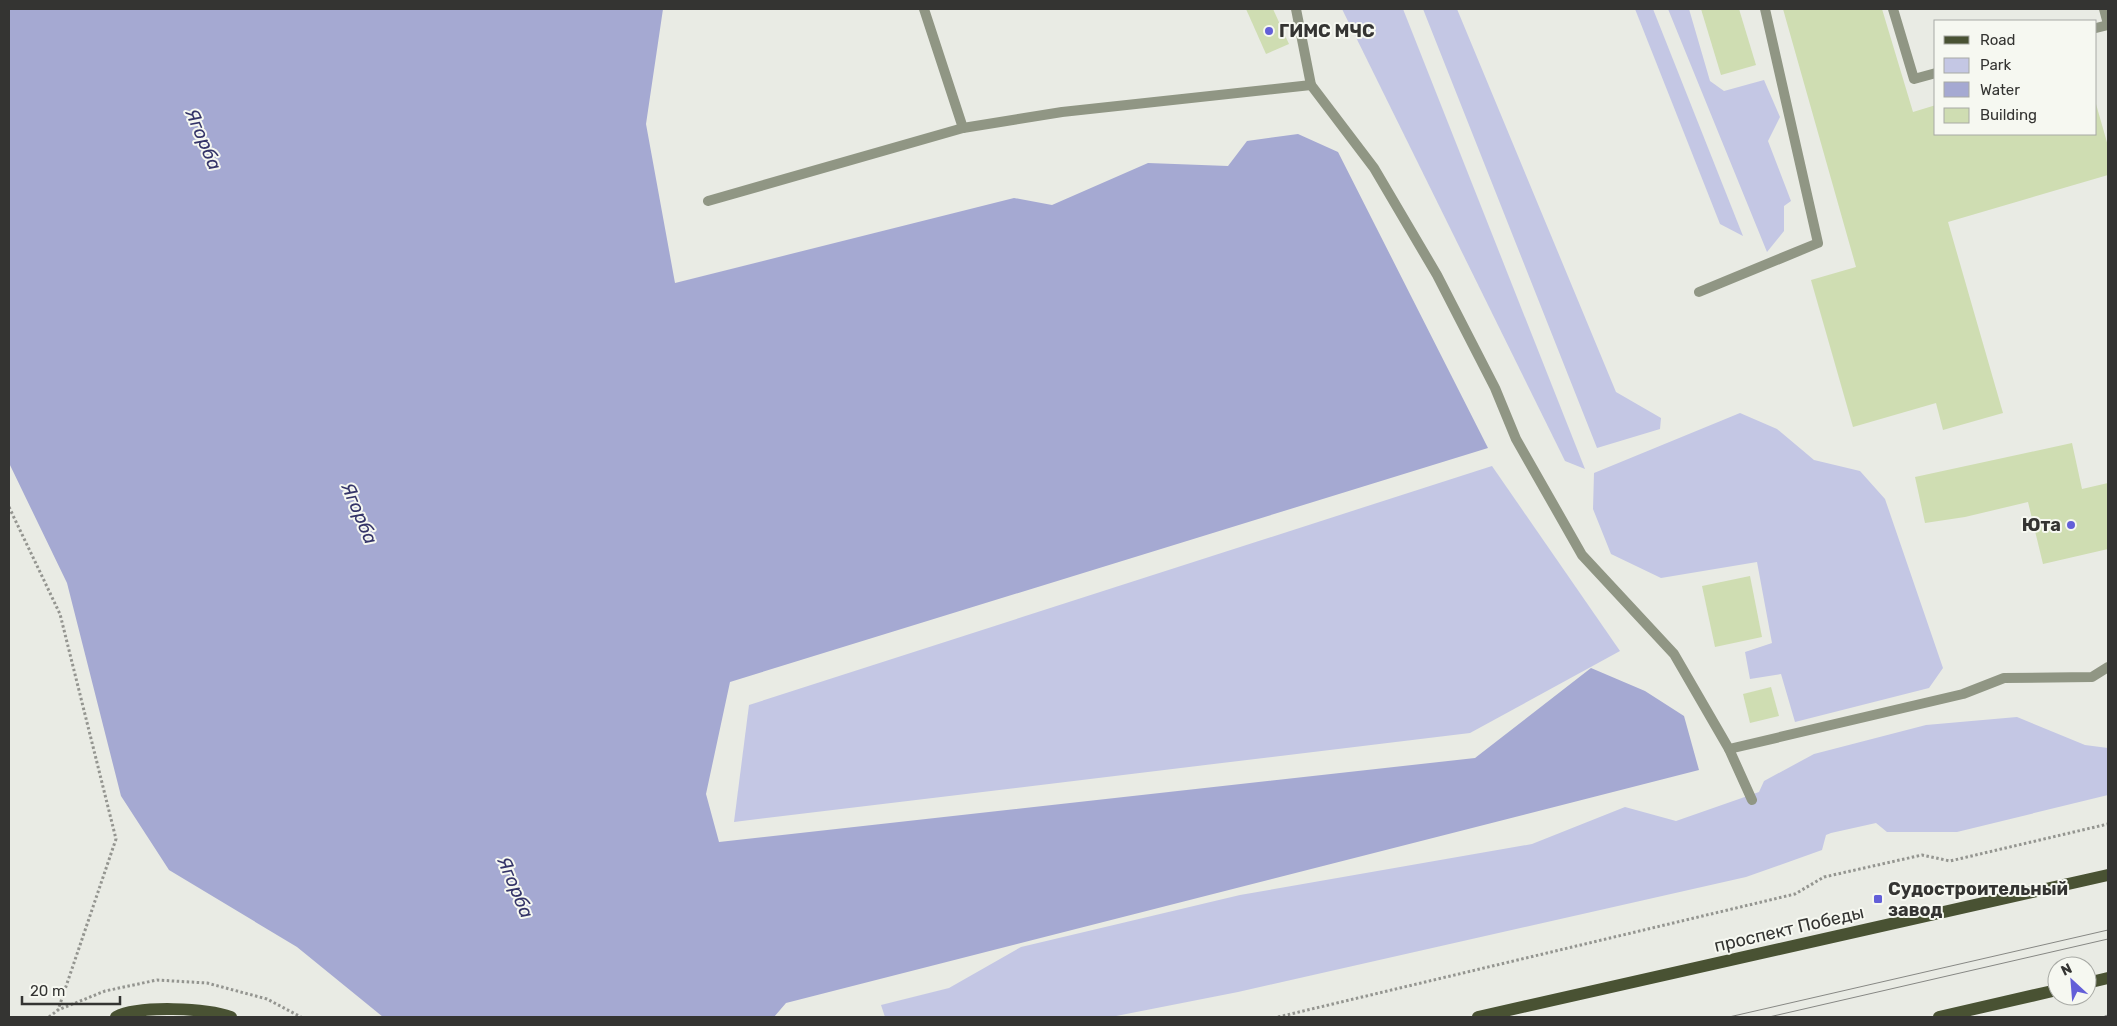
<svg xmlns="http://www.w3.org/2000/svg" width="2117" height="1026" font-family="Rubik,sans-serif">
	<style>
		.green { fill: #c4c7e4 }
		.water { fill: #a5a9d2 }
		.building { fill: #cfddb2 }
		.lines { fill: none; stroke-linecap: round; stroke-linejoin: round }
		.path { stroke: #949590; stroke-width: 3; stroke-dasharray: 2.5 2.5; stroke-linecap: butt }
		.lane { stroke: #909684; stroke-width: 10 }
		.primary { stroke: #495233; stroke-width: 12 }
		.tram { stroke: #878884; stroke-width: 1 }
		.poi-dot { fill: #635fd8; stroke: #f6f8f1; stroke-width: 2 }
		.labels { text-anchor: middle; stroke-width: 4; stroke-linejoin: round; paint-order: stroke }
		.poi-label { font-size: 18px; font-weight: bold; fill: #343432; stroke: #f6f8f1; text-anchor: start }
		.street-label { font-size: 18px; fill: #343432; stroke: #f6f8f1 }
		.water-label { font-size: 19px; font-style: italic; fill: #343468; stroke: #f6f8f1 }
	</style>
	<rect width="100%" height="100%" fill="#e9ebe4"/>
	<g class="green">
		<path d="M1342 9H1403L1585 469 1565 461Z"/>
		<path d="M1423 9H1457L1616 392 1661 418 1660 429 1597 448Z"/>
		<path d="M1635 9H1653L1743 236 1720 224Z"/>
		<path d="M1668 9H1689L1710 81 1724 91 1764 80 1780 117 1768 141 1791 201 1784 206V231L1767 252Z"/>
		<path d="M1740 413 1777 429 1814 460 1860 471 1885 499 1943 668 1929 688 1795 722 1781 674 1750 679 1745 652 1772 643 1757 562 1661 578 1611 554 1593 509 1594 473Z"/>
		<path d="M1492 466 1620 651 1470 733 734 822 749 705Z"/>
		<path d="M2017 717 2085 745 2108 748V795L1957 832H1887L1876 823 1831 833 1826 835 1822 850 1746 877 1238 992 1111 1017H885L881 1005 949 988 1021 947 1240 895 1532 844 1625 807 1676 821 1759 792 1764 781 1814 754 1926 725Z"/>
	</g>
	<path class="water" d="M9 9H663L646 124 675 283 1014 198 1052 205 1148 163 1228 166 1247 141 1298 134 1338 152 1488 448 730 682 706 794 719 842 1475 758 1591 668 1645 691 1684 716 1699 770 786 1003 774 1017H383L297 947 169 870 121 796 67 583 9 463Z"/>
	<g class="building">
		<path d="M1246 9H1273L1289 44 1266 54Z"/>
		<path d="M1701 9H1739L1756 65 1721 75Z"/>
		<path d="M1783 9H1882L1913 112 1936 105V134H2096V104L2108 146V175L1948 222 2003 413 1943 430 1936 403 1853 427 1811 280 1856 267Z"/>
		<path d="M2072 443 2082 489 2108 483V549L2043 564 2028 502 1965 517 1925 523 1915 477Z"/>
		<path d="M1750 576 1762 637 1715 647 1702 586Z"/>
		<path d="M1771 687 1779 716 1750 723 1743 694Z"/>
	</g>
	<g class="lines">
		<g class="path">
			<path d="M9 507 60 614 116 839 58 1010"/>
			<path d="M49 1017 58 1010 105 991 157 980 207 983 267 999 301 1017"/>
			<path d="M1278 1017 1795 894 1824 877 1922 855 1950 861 2108 824"/>
			<path d="M2105 1017 2108 1016"/>
		</g>
		<g class="lane">
			<path d="M924 9 963 128"/>
			<path d="M1296 9 1311 85 1374 168 1437 275 1495 388 1516 439 1582 555 1674 654 1729 749 1963 694 2004 678 2092 677 2108 667"/>
			<path d="M1893 9 1914 79 1936 73"/>
			<path d="M2104 9 2108 24"/>
			<path d="M2096 28 2108 25"/>
			<path d="M708 201 963 128 1062 112 1311 85"/>
			<path d="M1699 292 1818 243 1765 9"/>
			<path d="M1729 749 1752 800"/>
		</g>
		<g class="primary">
			<path d="M2087 983 2108 978"/>
			<path d="M116 1017C139 1005 207 1008 231 1017"/>
			<path d="M1478 1017 2108 875"/>
			<path d="M1939 1017 2057 990"/>
		</g>
		<g class="tram">
			<path d="M1729 1017 2108 930"/>
			<path d="M1769 1017 2108 939"/>
		</g>
	</g>
	<g class="poi-dot">
		<circle cx="1269" cy="31" r="5"/>
		<circle cx="2071" cy="525" r="5"/>
		<rect x="1873" y="894" width="10" height="10" rx="2.5"/>
	</g>
	<g class="labels">
		<g class="poi-label">
			<text x="1279" y="37">ГИМС МЧС</text>
			<text x="2061" y="531" text-anchor="end">Юта</text>
			<text x="1888" y="895">Судостроительный<tspan x="1888" dy="21">завод</tspan></text>
		</g>
		<g class="street-label">
			<text transform="translate(1789 929) rotate(-13)" y="6">проспект Победы</text>
		</g>
		<g class="water-label">
			<text transform="translate(204 139) rotate(67)" y="7">Ягорба</text>
			<text transform="translate(360 513) rotate(67)" y="7">Ягорба</text>
			<text transform="translate(516 887) rotate(67)" y="7">Ягорба</text>
		</g>
	</g>
	<rect width="2117" height="1026" fill="none" stroke="#343432" stroke-width="20"/>
	<rect x="1934" y="20" width="162" height="115" fill="#f6f8f1" stroke="#a8aaa5"/>
	<rect x="1944" y="36" width="25" height="8" fill="#495233" stroke="#a8aaa5"/>
	<text x="1980" y="45" font-size="15" fill="#343432">Road</text>
	<rect x="1944" y="58" width="25" height="15" fill="#c4c7e4" stroke="#a8aaa5"/>
	<text x="1980" y="70" font-size="15" fill="#343432">Park</text>
	<rect x="1944" y="82" width="25" height="15" fill="#a5a9d2" stroke="#a8aaa5"/>
	<text x="1980" y="95" font-size="15" fill="#343432">Water</text>
	<rect x="1944" y="108" width="25" height="15" fill="#cfddb2" stroke="#a8aaa5"/>
	<text x="1980" y="120" font-size="15" fill="#343432">Building</text>
	<g transform="translate(2072 981) rotate(334)"><circle r="24" fill="#f6f8f1" stroke="#a8aaa5"/>
	<path d="M0-4L9 19L0 12L-9 19Z" fill="#635fd8"/>
	<text y="-8" font-size="14" font-weight="bold" text-anchor="middle" fill="#343432">N</text>
	</g>
	<path d="M22 996v8h98v-8" fill="none" stroke="#343432" stroke-width="2.5"/>
	<text x="30" y="996" font-size="15" fill="#343432" stroke="#f6f8f1" stroke-width="4" paint-order="stroke">20 m</text>
</svg>
